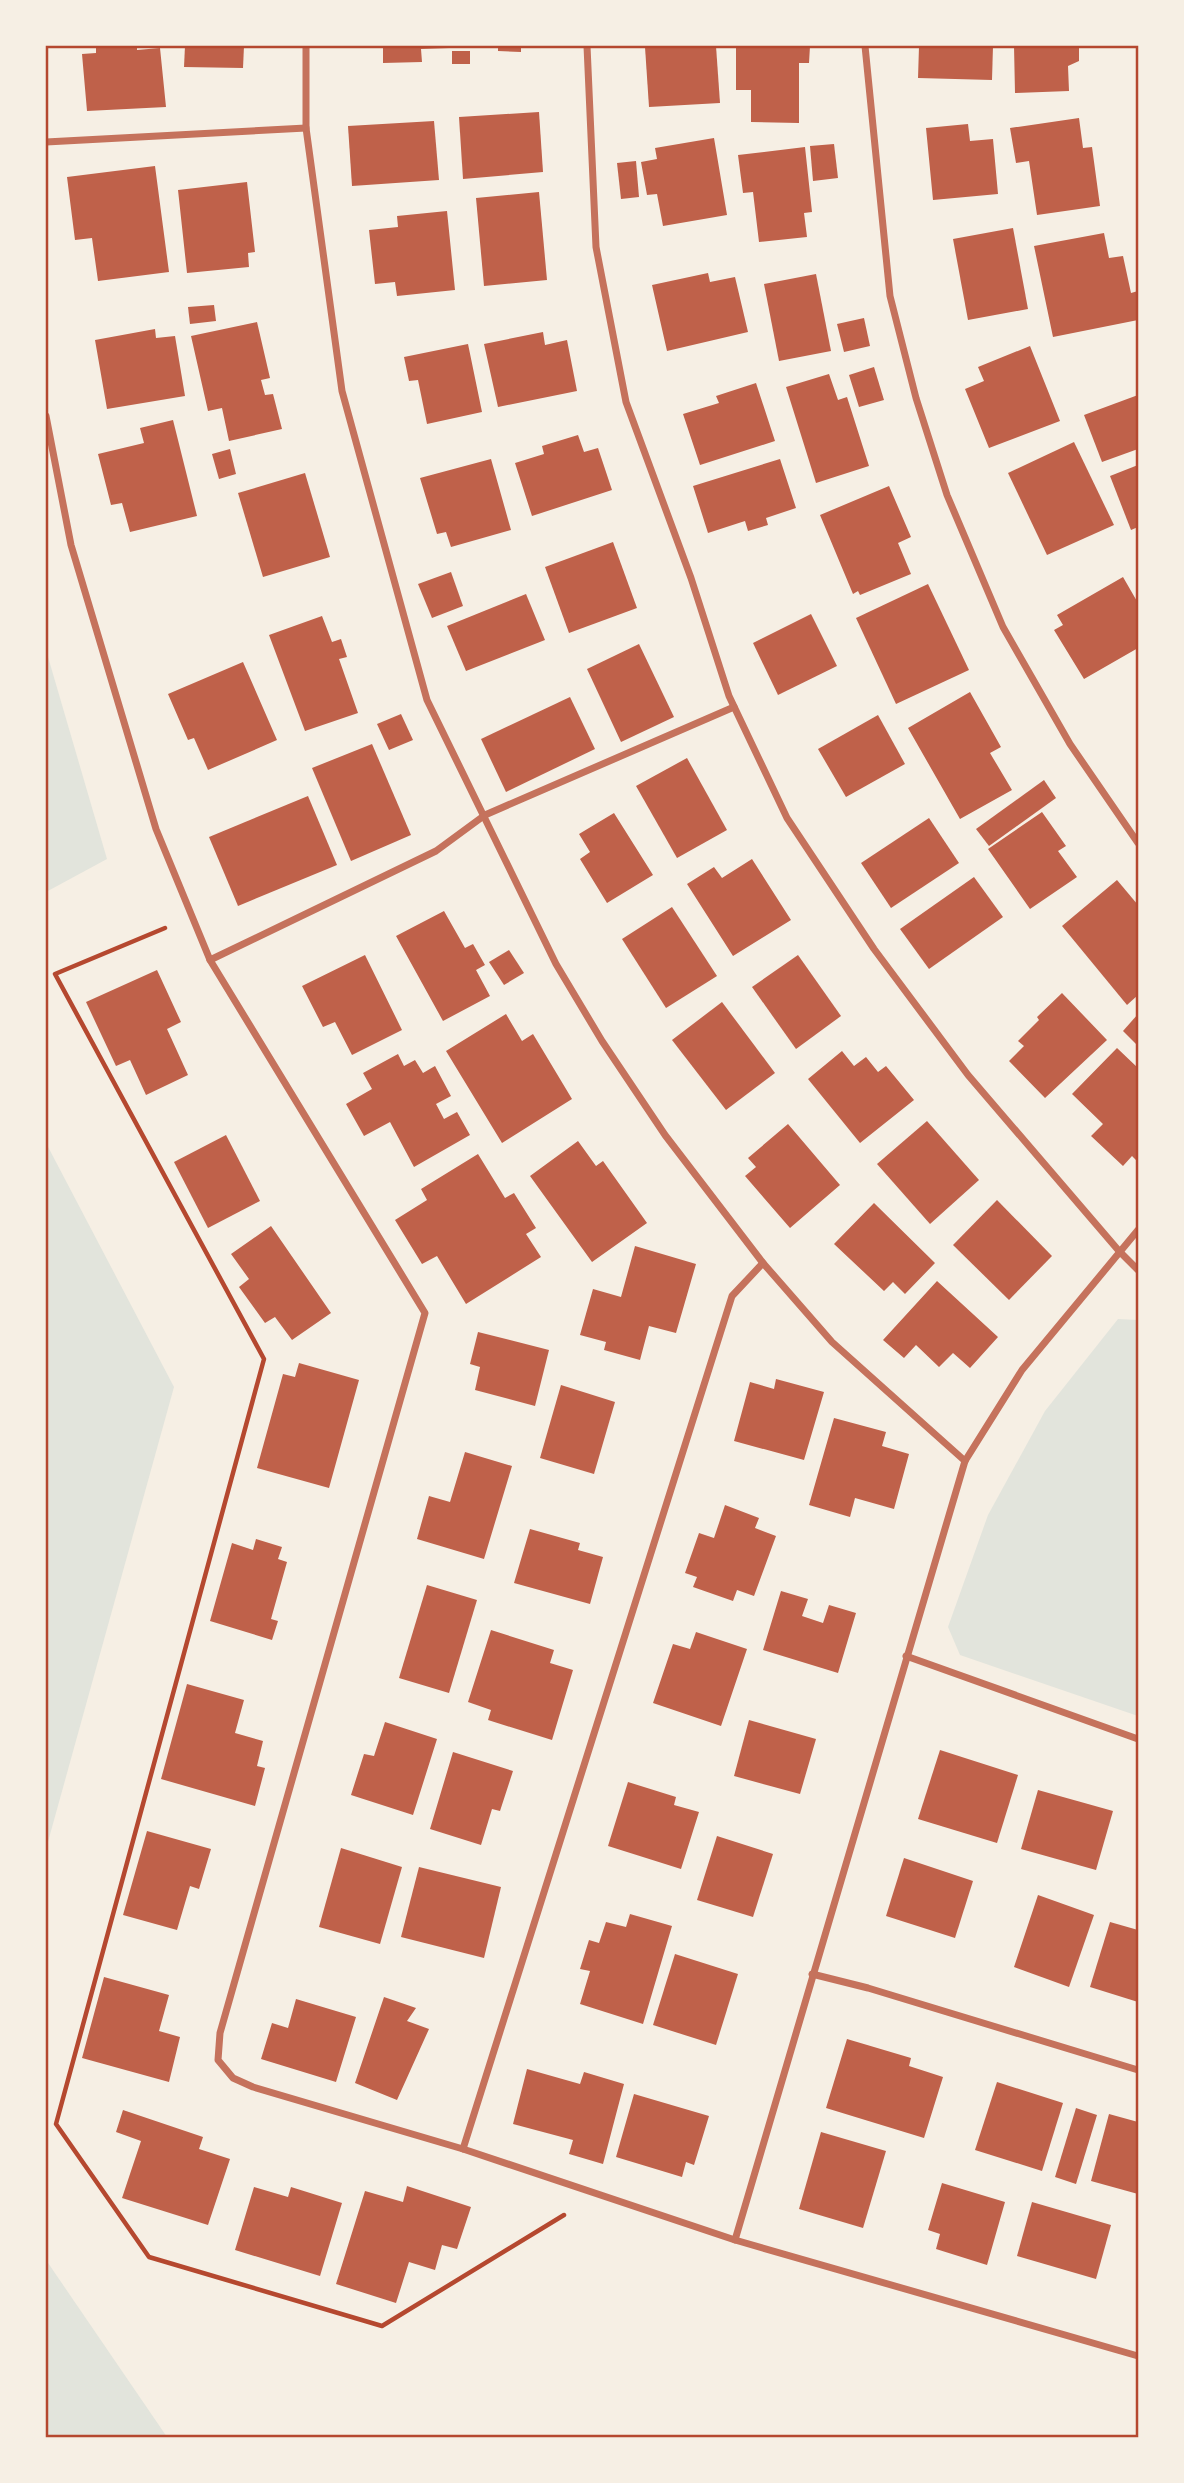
<svg xmlns="http://www.w3.org/2000/svg" width="1184" height="2483" font-family="'Golos Text',sans-serif">
	<style>
		.green { fill: #e2e4dc }
		.building { fill: #bf614a }
		.lines { fill: none; stroke-linecap: round; stroke-linejoin: round }
		.path { stroke: #b5482f; stroke-width: 4.5 }
		.minor { stroke: #c5725c; stroke-width: 7 }
		.neatline { fill: none; stroke: #b5482f; stroke-width: 2.5 }
	</style>
	<rect width="100%" height="100%" fill="#f6efe4"/>
	<g class="green">
		<path d="M46 650 107 859 46 892Z"/>
		<path d="M46 1143 174 1387 46 1849Z"/>
		<path d="M1118 1319 1138 1320V1716L960 1655 948 1627 988 1515 1045 1411Z"/>
		<path d="M46 2260 167 2437H46Z"/>
	</g>
	<g class="building">
		<path d="M96 46H137V50L160 48 166 107 87 111 82 54 96 53Z"/>
		<path d="M185 46H244L243 68 184 67Z"/>
		<path d="M383 46H448L449 48 421 49 422 62 383 63Z"/>
		<path d="M498 46H521V52L498 51Z"/>
		<path d="M677 46H716L720 103 649 107 645 47Z"/>
		<path d="M736 46H810L809 63H799V123L751 122V90H736Z"/>
		<path d="M919 46H993L992 80 918 78Z"/>
		<path d="M1014 46H1079V61L1068 66 1069 91 1015 93Z"/>
		<rect x="452" y="51" width="18" height="13"/>
		<path d="M539 112 543 172 463 179 459 117Z"/>
		<path d="M1079 118 1083 148 1092 147 1100 206 1037 215 1029 161 1016 163 1010 128Z"/>
		<path d="M434 121 439 180 352 186 348 126Z"/>
		<path d="M968 124 970 141 993 139 998 194 933 200 926 128Z"/>
		<path d="M714 138 727 215 663 226 657 194 647 195 641 162 657 159 655 148Z"/>
		<path d="M834 144 838 178 813 181 810 146Z"/>
		<path d="M805 147 812 212 804 213 807 237 759 242 753 192 743 193 738 155Z"/>
		<path d="M636 161 639 197 621 199 617 163Z"/>
		<path d="M155 166 169 272 98 281 92 238 75 240 67 177Z"/>
		<path d="M247 182 255 252 248 253 249 267 187 273 178 190Z"/>
		<path d="M539 192 547 280 484 286 476 198Z"/>
		<path d="M447 211 455 290 397 296 395 282 375 284 369 230 398 227 397 216Z"/>
		<path d="M1013 228 1028 309 968 320 953 239Z"/>
		<path d="M1104 233 1109 258 1123 256 1131 293 1138 291V320L1053 337 1034 246Z"/>
		<path d="M708 273 710 282 735 277 748 332 667 351 652 285Z"/>
		<path d="M816 274 831 351 779 361 764 284Z"/>
		<path d="M214 305 216 321 190 324 188 307Z"/>
		<path d="M864 318 870 346 844 352 837 324Z"/>
		<path d="M257 322 270 378 261 380 265 395 273 394 282 429 229 441 222 408 208 411 191 336Z"/>
		<path d="M155 329 156 338 175 336 185 396 107 409 95 340Z"/>
		<path d="M543 332 545 345 567 340 577 391 498 407 484 344Z"/>
		<path d="M468 344 482 412 427 424 418 380 409 381 404 357Z"/>
		<path d="M1030 346 1060 421 989 448 965 389 984 381 978 367Z"/>
		<path d="M874 367 884 400 859 407 849 375Z"/>
		<path d="M829 374 838 400 847 397 869 466 816 483 786 387Z"/>
		<path d="M756 383 775 441 700 465 683 414 719 403 716 396Z"/>
		<path d="M1138 395V449L1102 462 1084 415Z"/>
		<path d="M173 420 197 516 130 532 122 503 111 505 98 454 144 443 140 428Z"/>
		<path d="M578 435 584 452 598 448 612 490 532 516 515 463 544 454 542 446Z"/>
		<path d="M1074 442 1114 525 1047 555 1008 473Z"/>
		<path d="M230 449 236 474 219 479 212 454Z"/>
		<path d="M491 459 511 530 451 547 446 532 437 534 420 478Z"/>
		<path d="M780 459 796 508 766 518 768 525 748 531 745 521 708 533 693 486Z"/>
		<path d="M1138 465V527L1131 530 1110 476Z"/>
		<path d="M305 473 330 557 263 577 238 493Z"/>
		<path d="M889 486 911 537 898 543 911 574 860 595 858 591 853 594 820 515Z"/>
		<path d="M613 542 637 608 569 633 545 567Z"/>
		<path d="M451 572 463 606 432 618 418 584Z"/>
		<path d="M1123 577 1138 603V648L1084 679 1054 630 1063 625 1057 615Z"/>
		<path d="M928 584 969 670 896 704 856 618Z"/>
		<path d="M526 594 545 640 466 671 447 626Z"/>
		<path d="M811 614 837 666 778 695 753 643Z"/>
		<path d="M322 616 332 642 341 639 347 657 339 659 358 713 305 731 269 635Z"/>
		<path d="M639 644 674 717 621 742 587 669Z"/>
		<path d="M243 662 277 740 208 770 194 738 188 740 168 694Z"/>
		<path d="M970 692 1001 747 990 753 1012 790 960 819 908 728Z"/>
		<path d="M570 697 595 749 506 792 481 739Z"/>
		<path d="M401 714 413 740 389 750 377 724Z"/>
		<path d="M878 715 905 764 846 797 818 749Z"/>
		<path d="M372 744 411 835 351 861 312 768Z"/>
		<path d="M687 758 727 830 677 858 636 786Z"/>
		<path d="M1044 780 1056 798 989 846 976 829Z"/>
		<path d="M308 796 337 865 238 906 209 837Z"/>
		<path d="M1042 812 1066 846 1058 851 1077 877 1030 909 988 849Z"/>
		<path d="M614 813 653 875 607 903 580 859 590 852 579 834Z"/>
		<path d="M929 818 959 863 891 908 861 863Z"/>
		<path d="M752 859 791 920 733 956 687 884 714 867 722 878Z"/>
		<path d="M974 877 1003 917 929 969 900 929Z"/>
		<path d="M1117 880 1138 905V995L1127 1005 1062 926Z"/>
		<path d="M672 907 717 976 666 1008 622 939Z"/>
		<path d="M444 911 465 948 473 944 485 965 476 970 490 996 443 1021 396 936Z"/>
		<path d="M509 950 524 973 504 985 489 962Z"/>
		<path d="M365 955 402 1030 352 1055 335 1022 323 1027 302 986Z"/>
		<path d="M798 955 841 1016 796 1049 752 987Z"/>
		<path d="M157 970 181 1022 167 1029 188 1075 146 1095 130 1060 116 1066 86 1002Z"/>
		<path d="M1062 993 1107 1040 1045 1098 1009 1061 1024 1046 1018 1041 1039 1020 1037 1017Z"/>
		<path d="M722 1002 775 1073 726 1110 672 1040Z"/>
		<path d="M506 1014 522 1041 533 1034 572 1099 502 1143 446 1051Z"/>
		<path d="M1138 1014V1046L1123 1031Z"/>
		<path d="M1117 1048 1138 1068V1162L1132 1156 1123 1166 1091 1136 1103 1124 1072 1094Z"/>
		<path d="M842 1051 854 1066 866 1057 878 1072 886 1066 914 1100 860 1143 808 1079Z"/>
		<path d="M398 1054 404 1066 415 1060 423 1073 435 1066 451 1096 436 1104 444 1119 457 1112 470 1135 414 1167 390 1122 364 1136 346 1104 372 1089 363 1073Z"/>
		<path d="M927 1121 979 1180 930 1224 877 1164Z"/>
		<path d="M788 1124 840 1185 790 1228 745 1176 756 1167 748 1158Z"/>
		<path d="M226 1135 260 1201 208 1228 174 1162Z"/>
		<path d="M578 1141 596 1166 603 1161 647 1223 592 1262 530 1176Z"/>
		<path d="M478 1154 505 1198 514 1193 536 1228 526 1234 541 1257 466 1304 437 1256 422 1264 395 1220 427 1200 421 1189Z"/>
		<path d="M997 1200 1052 1256 1009 1300 953 1245Z"/>
		<path d="M874 1203 935 1263 905 1294 893 1282 884 1291 834 1244Z"/>
		<path d="M271 1226 331 1313 292 1340 275 1317 265 1323 239 1287 249 1279 231 1254Z"/>
		<path d="M635 1246 696 1264 676 1333 649 1326 640 1360 604 1350 606 1342 580 1335 593 1289 621 1297Z"/>
		<path d="M937 1281 998 1337 970 1368 953 1353 939 1367 916 1345 904 1358 883 1340Z"/>
		<path d="M478 1332 549 1350 535 1406 475 1390 480 1367 470 1364Z"/>
		<path d="M299 1363 359 1380 329 1488 257 1468 283 1374 295 1377Z"/>
		<path d="M776 1379 824 1392 804 1460 734 1441 750 1382 774 1389Z"/>
		<path d="M561 1385 615 1402 594 1474 540 1458Z"/>
		<path d="M834 1418 886 1432 882 1446 909 1454 894 1509 855 1498 850 1517 809 1505Z"/>
		<path d="M465 1452 512 1466 484 1559 417 1539 429 1496 450 1502Z"/>
		<path d="M725 1505 759 1518 755 1528 776 1536 754 1596 737 1590 733 1601 693 1587 697 1577 685 1573 699 1533 714 1538Z"/>
		<path d="M530 1529 580 1543 578 1550 603 1557 590 1604 514 1583Z"/>
		<path d="M256 1539 282 1547 278 1559 287 1562 271 1619 278 1621 272 1640 210 1621 232 1543 253 1550Z"/>
		<path d="M427 1585 477 1600 449 1693 399 1678Z"/>
		<path d="M781 1591 808 1599 802 1616 823 1623 829 1605 856 1613 838 1673 763 1650Z"/>
		<path d="M491 1630 554 1650 550 1663 573 1670 552 1740 488 1720 491 1710 468 1702Z"/>
		<path d="M696 1632 747 1649 721 1726 653 1703 673 1644 690 1649Z"/>
		<path d="M187 1684 244 1700 235 1733 263 1741 257 1766 265 1768 255 1806 161 1779Z"/>
		<path d="M749 1720 816 1739 800 1794 734 1776Z"/>
		<path d="M385 1722 437 1739 413 1815 351 1795 364 1754 374 1756Z"/>
		<path d="M940 1750 1018 1775 997 1843 918 1819Z"/>
		<path d="M453 1752 513 1771 500 1811 492 1809 481 1845 430 1829Z"/>
		<path d="M628 1782 676 1797 674 1805 699 1812 681 1869 608 1846Z"/>
		<path d="M1038 1790 1113 1811 1096 1870 1021 1849Z"/>
		<path d="M147 1831 211 1849 199 1889 190 1886 177 1930 123 1915Z"/>
		<path d="M717 1836 773 1854 753 1917 697 1900Z"/>
		<path d="M341 1848 402 1867 380 1944 319 1927Z"/>
		<path d="M904 1858 973 1881 955 1938 886 1916Z"/>
		<path d="M419 1867 501 1887 484 1958 401 1937Z"/>
		<path d="M1038 1895 1094 1915 1069 1987 1014 1967Z"/>
		<path d="M630 1914 672 1926 643 2024 580 2004 590 1971 580 1969 589 1940 599 1943 606 1922 626 1927Z"/>
		<path d="M1110 1922 1138 1930V2002L1090 1987Z"/>
		<path d="M675 1954 738 1974 716 2045 653 2025Z"/>
		<path d="M104 1977 169 1995 159 2031 180 2037 169 2082 82 2058Z"/>
		<path d="M384 1997 416 2008 407 2021 429 2029 397 2100 355 2083Z"/>
		<path d="M296 1999 356 2017 336 2082 261 2059 272 2023 288 2028Z"/>
		<path d="M847 2039 911 2058 909 2066 943 2077 924 2138 826 2108Z"/>
		<path d="M527 2069 580 2084 584 2072 624 2084 603 2164 569 2154 573 2140 513 2124Z"/>
		<path d="M997 2082 1063 2103 1042 2171 975 2150Z"/>
		<path d="M634 2094 709 2116 694 2165 686 2162 682 2177 616 2157Z"/>
		<path d="M1076 2108 1097 2115 1076 2184 1055 2177Z"/>
		<path d="M123 2110 203 2137 199 2149 230 2159 208 2225 122 2198 141 2141 116 2132Z"/>
		<path d="M1109 2114 1138 2122V2194L1091 2181Z"/>
		<path d="M821 2132 886 2151 863 2228 799 2209Z"/>
		<path d="M942 2183 1005 2202 987 2265 936 2249 940 2234 928 2230Z"/>
		<path d="M407 2186 471 2207 457 2249 442 2245 435 2270 409 2262 396 2303 336 2284 365 2191 403 2202Z"/>
		<path d="M254 2187 288 2197 291 2187 342 2203 320 2276 235 2250Z"/>
		<path d="M1032 2202 1111 2225 1096 2279 1017 2256Z"/>
	</g>
	<g class="lines">
		<path class="path" d="M165 928 55 974 264 1359 56 2124 149 2257 382 2326 564 2215"/>
		<g class="minor">
			<path d="M306 46V128L342 391 427 700 556 964 602 1041 665 1135 763 1263 832 1342 965 1461"/>
			<path d="M587 46 596 247 626 402 691 578 729 696 787 818 874 949 968 1075 1119 1251 1138 1270"/>
			<path d="M865 46 890 296 916 398 947 495 1003 627 1070 744 1138 843"/>
			<path d="M46 142 306 128"/>
			<path d="M46 416 71 545 156 829 210 960 425 1313 220 2033 218 2060 233 2078 253 2087 463 2149 735 2240"/>
			<path d="M210 960 436 851 485 815 734 707"/>
			<path d="M1138 1230 1022 1370 965 1461 735 2240 1138 2356"/>
			<path d="M906 1656 1138 1739"/>
			<path d="M812 1974 868 1988 1138 2070"/>
			<path d="M463 2149 732 1296 763 1263"/>
		</g>
	</g>
	<rect width="1184" height="2483" fill="none" stroke="#f6efe4" stroke-width="94"/>
	<rect x="47" y="47" width="1090" height="2389" class="neatline"/>
</svg>
